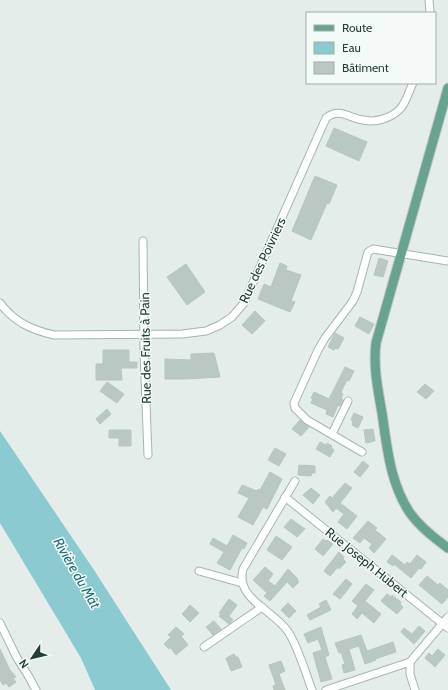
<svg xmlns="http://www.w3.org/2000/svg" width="448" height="690" font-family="Cabin,sans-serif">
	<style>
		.water { fill: #8ccad2 }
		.building { fill: #b9c8c2; stroke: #b6c7bf }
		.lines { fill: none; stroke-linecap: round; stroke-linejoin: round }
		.minor-casing { stroke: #a6b5b0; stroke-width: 9 }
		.major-casing { stroke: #c1c9c7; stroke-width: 11 }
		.minor { stroke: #fff; stroke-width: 7 }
		.major { stroke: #68a392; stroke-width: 9 }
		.labels { text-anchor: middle; stroke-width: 3; stroke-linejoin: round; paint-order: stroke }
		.street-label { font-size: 13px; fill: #233f37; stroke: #f4faf7 }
		.water-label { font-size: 14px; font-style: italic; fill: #1d6f7c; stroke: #f4faf7 }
	</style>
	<rect width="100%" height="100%" fill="#e4ede9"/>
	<path class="water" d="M0 431 94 570 171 690H95L81 658 0 523Z"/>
	<g class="building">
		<path d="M334 128 367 142 359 161 326 146Z"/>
		<path d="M315 176 337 185 329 204 327 203 311 240 292 231Z"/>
		<path d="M379 258 388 261 383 277 374 275Z"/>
		<path d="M280 263 287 266 286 270 301 275 291 301 295 302 290 312 258 299 264 284 271 287Z"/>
		<path d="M186 264 205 292 187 305 167 277Z"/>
		<path d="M255 311 265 321 252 334 242 325Z"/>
		<path d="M360 317 374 324 369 334 355 326Z"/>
		<path d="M335 333 344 338 338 349 335 348 334 350 328 347Z"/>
		<path d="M103 350H129V362H137V368H121L122 380H96V364H103Z"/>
		<path d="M214 353 220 377 185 379H165V359L191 360V354Z"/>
		<path d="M345 367 354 371 349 381 347 380 341 392 343 394 341 399 343 400 340 406 338 405 333 417 326 414 327 410 311 403 313 399 311 398 314 392 329 399Z"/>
		<path d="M107 382 124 394 117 403 100 391Z"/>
		<path d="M425 384 434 391 426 399 417 392Z"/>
		<path d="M107 409 111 414 100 424 96 419Z"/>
		<path d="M354 413 363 417 358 428 352 425 353 421 351 420Z"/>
		<path d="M300 420 309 427 301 436 292 429Z"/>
		<path d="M373 429 375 441 366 443 364 430Z"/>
		<path d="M109 430H131V446H119V438H109Z"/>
		<path d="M320 442 326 445 327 443 332 446 331 448 334 450 330 457 316 449Z"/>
		<path d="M275 448 286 454 279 466 268 460Z"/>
		<path d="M363 461 369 466 360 477 354 472Z"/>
		<path d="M299 465 315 466V473H312L311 476 298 475Z"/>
		<path d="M270 472 282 479 267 509 263 507 253 525 238 517 249 498 238 493 242 485 257 491 258 489 260 490Z"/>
		<path d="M345 483 352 488 340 503 357 516 347 529 338 522 344 514 336 508 333 512 325 502 330 496 332 498Z"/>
		<path d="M311 488 320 495 313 504 303 495Z"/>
		<path d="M291 519 305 529 297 537 284 527Z"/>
		<path d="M368 521 377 528 375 530 386 539 374 553 369 548 372 544 364 538 360 543 353 538Z"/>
		<path d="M233 535 247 543 244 549 242 548 230 570 217 563 224 552 210 544 213 538 227 546Z"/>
		<path d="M276 536 292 547 282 560 267 550Z"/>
		<path d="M323 539 326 541 327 540 333 544 323 556 315 549Z"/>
		<path d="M339 552 344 557 343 559 346 562 339 569 338 567 330 576 324 571Z"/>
		<path d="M392 555 405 565 407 562 410 564 417 555 426 562 421 569 419 568 411 578 394 564 393 566 387 562Z"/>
		<path d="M265 567 273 574 268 581 275 586 288 569 298 579 297 580 299 582 293 588 287 582 270 601 264 596 267 593 253 580Z"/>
		<path d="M427 576 438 585 440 583 448 590V597L442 604 419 585Z"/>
		<path d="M346 579 352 584 340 599 333 594Z"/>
		<path d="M366 584 374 590 365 601 381 614 374 623 362 613 357 619 352 614 358 606 352 601Z"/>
		<path d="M387 594 391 597 392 595 401 602 400 604 403 607 397 614 381 601Z"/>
		<path d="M229 599 237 605 229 616 233 620 229 624 219 616 221 614 219 613Z"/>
		<path d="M326 600 331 610 310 620 307 615 321 607 319 604Z"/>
		<path d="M288 603 296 611 289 618 281 610Z"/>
		<path d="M190 605 199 613 190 622 182 614Z"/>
		<path d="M214 621 221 629 213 635 206 627Z"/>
		<path d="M419 626 425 631 414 644 401 632 404 628 412 634Z"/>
		<path d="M176 627 184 634 181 636 188 645 176 655 170 647 169 649 164 644 171 637 168 635Z"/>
		<path d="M321 627 329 655 325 657 332 679 321 682 313 653 322 650 318 639 308 643 304 634Z"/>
		<path d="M361 635 367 651 393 642 396 652 375 659 376 660 365 664 359 646 349 649 355 670 344 673 342 665 345 664 341 652 339 653 335 643Z"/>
		<path d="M0 649 10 670 16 677 13 678 16 682 9 687 6 683 3 685 0 680Z"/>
		<path d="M438 649 445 655 435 667 425 658 429 653 432 656Z"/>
		<path d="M234 654 236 657H238L242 667 231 671 226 658Z"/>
		<path d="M281 661 285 671 279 674 285 690H274L273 686 276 685 269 665Z"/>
	</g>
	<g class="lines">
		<g class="minor-casing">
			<g id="minor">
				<path d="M429 0 430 13"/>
				<path d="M143 241 144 352 148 455"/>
				<path d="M0 303C14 322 32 330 54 335L182 334 206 331 220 325 232 317 244 303 326 118C339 107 349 118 363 120 376 123 392 118 401 108 406 102 409 91 413 83"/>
				<path d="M332 434 348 401"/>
				<path d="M362 452 307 420 295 408 294 403 318 350 325 338 353 301 357 292 368 252 373 249 448 261"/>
				<path d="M295 481 243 569C235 600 275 610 289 633 299 650 305 671 312 690"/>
				<path d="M285 497 448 628"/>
				<path d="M199 571 242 583"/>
				<path d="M0 623 17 658 29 677 36 690"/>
				<path d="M204 647 262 607"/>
				<path d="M410 662V674L415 690"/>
				<path d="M326 690 410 662 448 617"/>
			</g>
		</g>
		<g class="major-casing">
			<path id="major" d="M448 88 376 343C373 367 378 390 382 413 387 447 390 483 410 513 420 527 434 538 448 548"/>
		</g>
		<use href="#minor" class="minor"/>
		<use href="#major" class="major"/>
	</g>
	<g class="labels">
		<g class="street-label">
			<text transform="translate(262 260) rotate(-65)" y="5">Rue des Poivriers</text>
			<text transform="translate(145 348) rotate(-91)" y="5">Rue des Fruits à Pain</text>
			<text transform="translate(367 562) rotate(39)" y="5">Rue Joseph Hubert</text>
		</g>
		<g class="water-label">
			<text transform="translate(77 573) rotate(60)" y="5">Rivière du Mât</text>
		</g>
	</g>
	<rect x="306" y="12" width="130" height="72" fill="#f4faf7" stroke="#a0afaa"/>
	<rect x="314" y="25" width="20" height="6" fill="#68a392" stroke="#a0afaa"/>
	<text x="342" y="32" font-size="12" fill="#233f37">Route</text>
	<rect x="314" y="42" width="20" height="12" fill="#8ccad2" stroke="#a0afaa"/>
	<text x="342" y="52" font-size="12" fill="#233f37">Eau</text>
	<rect x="314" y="62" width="20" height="12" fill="#b9c8c2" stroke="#a0afaa"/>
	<text x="342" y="72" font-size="12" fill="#233f37">Bâtiment</text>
	<g transform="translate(32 658) rotate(235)" stroke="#f4faf7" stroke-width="3" paint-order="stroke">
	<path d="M0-3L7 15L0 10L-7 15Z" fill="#233f37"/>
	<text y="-6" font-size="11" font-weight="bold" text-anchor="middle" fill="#233f37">N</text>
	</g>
</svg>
